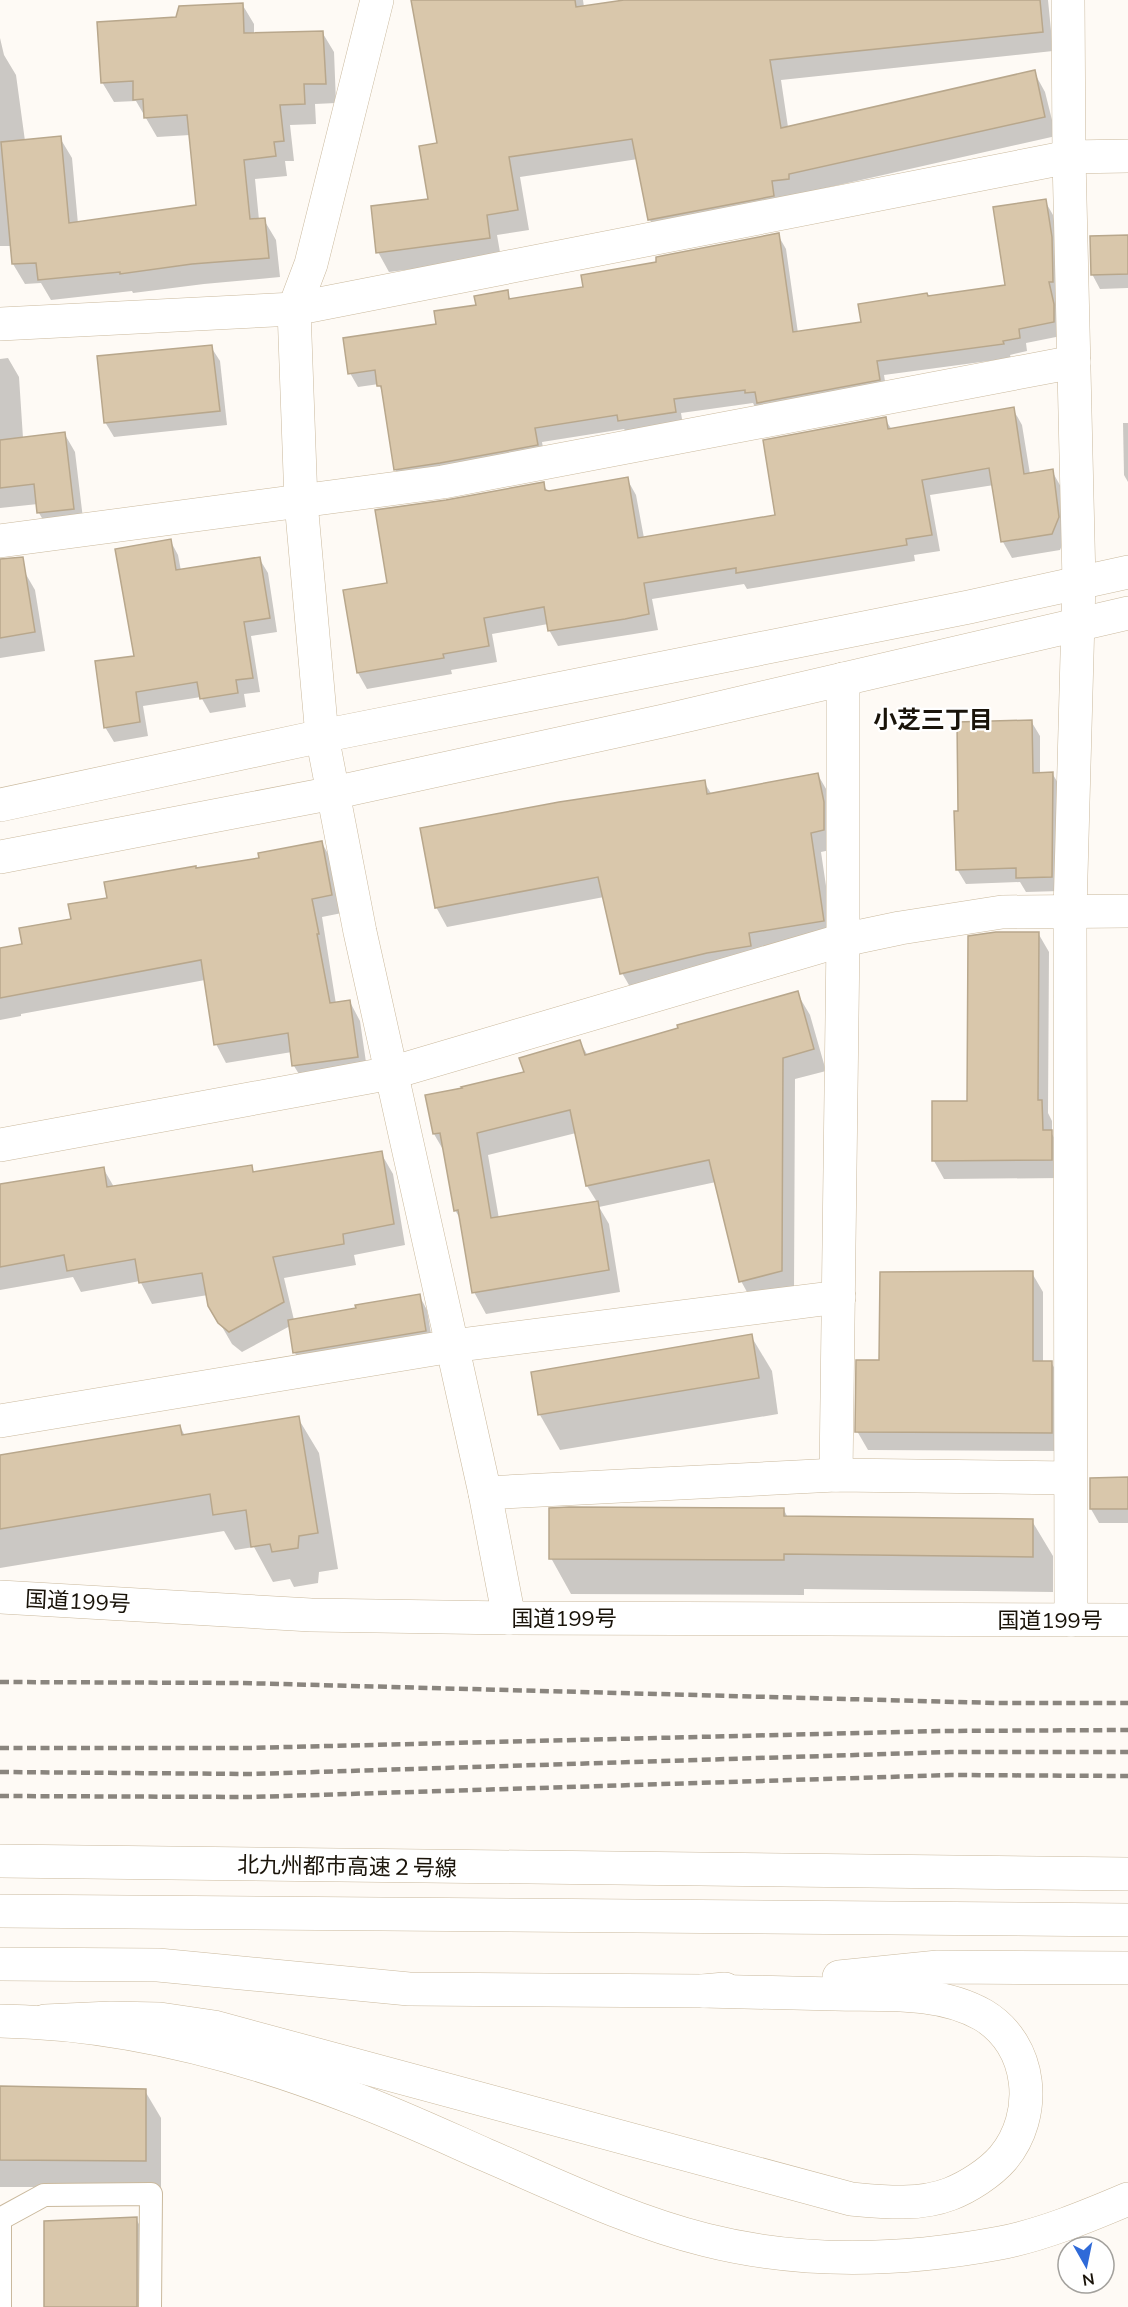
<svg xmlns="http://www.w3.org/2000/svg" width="1128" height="2307" font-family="Mulish,'Noto Sans JP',sans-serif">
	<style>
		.shadow { fill: #0003; fill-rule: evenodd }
		.building { fill: #d9c7ab; stroke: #b8a78c; stroke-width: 1.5 }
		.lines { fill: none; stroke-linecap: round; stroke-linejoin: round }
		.lane-casing { stroke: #cab99d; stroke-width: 24 }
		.street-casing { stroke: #cab99d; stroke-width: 34 }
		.secondary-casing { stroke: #cab99d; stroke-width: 34 }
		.highway-casing { stroke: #cab99d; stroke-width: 34 }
		.lane { stroke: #fff; stroke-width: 22 }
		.street { stroke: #fff; stroke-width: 33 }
		.secondary { stroke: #fff; stroke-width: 33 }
		.highway { stroke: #fff; stroke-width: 33 }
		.rail { stroke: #8a857e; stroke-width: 4.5; stroke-dasharray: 9 4.5; stroke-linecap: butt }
		.labels { text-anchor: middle; stroke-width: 4.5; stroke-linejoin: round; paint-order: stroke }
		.street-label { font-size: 22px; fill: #191309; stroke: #fff }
		.neighbourhood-label { font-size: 24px; font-weight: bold; fill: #191309; stroke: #fff }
	</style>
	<rect width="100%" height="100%" fill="#fefaf5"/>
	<g class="shadow">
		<path d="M412 0H583L584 7 634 0H1048L1053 51 781 80 788 127 1034 72 1045 92 1056 136 799 194 661 240 650 220 638 159 520 177 529 230 497 235 501 258 389 272 378 252 429 200 438 144Z"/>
		<path d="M242 4 254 24V34L322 32 334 52 336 103 315 104 316 124 290 125 294 161H285L287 176 255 179 259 220H264L276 240 280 277 204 284 133 293 132 291 51 300 41 283 25 284 13 264 12 246H0V38L4 55 16 75 25 141 60 138 72 158 78 224 198 206 190 135 157 137 136 101 114 102 102 82 177 19Z"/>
		<path d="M1045 201 1053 215 1059 252 1061 336 1026 343 1027 351 1010 355 1011 358 884 375 887 394 755 407 753 403 681 413 683 425 628 434 624 429 542 442 545 459 403 483 395 469 383 394 379 384 358 387 350 373 438 325 507 292 511 300 585 288 658 263 778 235 786 249 798 333 863 323 928 298 1007 286Z"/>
		<path d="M1128 237V288L1100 289 1092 274Z"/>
		<path d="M211 347 220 361 227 425 114 437 105 422Z"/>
		<path d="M8 358 19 377 23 438 64 433 75 452 84 527 50 532 39 513 38 504 0 508V359Z"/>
		<path d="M1013 409 1022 425 1030 474 1052 471 1061 487 1067 534 1060 550 1012 558 1003 542 994 485 930 495 940 551 914 555 915 561 747 589 744 584 652 599 658 630 634 634 558 646 549 630 548 624 492 634 497 662 451 670 452 674 367 689 358 673 389 584 447 502 543 484 548 492 627 479 636 495 644 538 777 516 885 419 892 430Z"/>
		<path d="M1123 423H1128V482L1124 475Z"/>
		<path d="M170 540 178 555 181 571 259 558 268 573 277 632 251 636 260 692 244 694 246 707 210 713 201 697 143 706 148 736 114 742 105 727 136 657Z"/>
		<path d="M24 571 35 590 45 651 0 658V575Z"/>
		<path d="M1031 721 1040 736V774L1052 773 1061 788 1060 891 1026 892 1020 882 966 884 957 869 959 812Z"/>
		<path d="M818 775 829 794 835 849 821 852 834 940 633 992 622 973 604 897 447 927 436 907 704 782 712 795Z"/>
		<path d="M322 843 332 861 342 913 322 917 336 1004 350 1002 360 1021 368 1076 305 1084 294 1066 292 1052 226 1063 216 1044 205 980 21 1014V1016L0 1020V950L24 945 73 921 108 899 196 870 260 860Z"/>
		<path d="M1038 933 1049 952 1048 1113 1052 1121V1134L1061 1150 1062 1178 944 1179 934 1161 969 1103Z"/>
		<path d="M797 993 810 1015 826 1071 795 1079 794 1293 753 1303 741 1281 716 1182 599 1207 609 1224 620 1292 486 1314 474 1292 462 1222 455 1210 445 1153 434 1134 427 1096 525 1073 580 1042 588 1056ZM576 1133 587 1186 597 1202 499 1219 488 1155Z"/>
		<path d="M381 1153 393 1174 405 1245 354 1255 356 1265 284 1278 294 1320 358 1309 419 1295 427 1310 433 1346 303 1367 295 1353 290 1326 242 1352 232 1344 210 1306 208 1295 152 1304 140 1281 81 1292 73 1277 0 1290V1186L103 1168 114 1187 251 1167 255 1173Z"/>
		<path d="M1032 1273 1043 1292V1362H1051L1062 1381V1451L868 1450 857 1431 881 1361Z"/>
		<path d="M751 1336 772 1371 778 1414 560 1450 540 1415 532 1373Z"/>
		<path d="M298 1418 319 1453 338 1569 319 1572 318 1583 294 1587 290 1579 273 1582 254 1547 235 1550 224 1531 0 1568V1457L180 1426 185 1436Z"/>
		<path d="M1128 1479V1523H1099L1091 1509Z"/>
		<path d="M784 1510 788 1518 1032 1521 1053 1556V1592L804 1589V1595L571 1594 551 1558Z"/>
		<path d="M0 2087 145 2091 161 2118V2187H0Z"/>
		<path d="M136 2219 152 2246V2307H45Z"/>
	</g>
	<g class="building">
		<path d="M411 0H575L576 7 624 0H1040L1043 32 770 60 781 128 1035 70 1045 117 789 174V179L772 181 774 196 648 220 632 139 509 157 518 210 487 215 490 238 376 253 371 206 428 199 419 146 437 143Z"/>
		<path d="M243 3 244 33 323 31 326 84H304L305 104 280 105 284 141 274 142 276 156 244 160 250 219 265 218 269 258 192 264 120 274V272L38 280 36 263 12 264 1 142 61 136 69 223 196 205 187 115 144 118 143 99 133 100V81L101 83 97 22 176 17 179 6Z"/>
		<path d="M1046 199 1052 237 1053 282H1049L1054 304V322L1019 329 1020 338 1003 341 1004 344 877 361 880 380 757 403 755 392 745 393V390L674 399 676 412 618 421 617 415 535 428 538 445 440 463 394 470 381 386H377L375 370 348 374 343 338 436 324 434 311 476 305 474 296 508 290 509 299 583 287 581 275 656 262V257L779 233 793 332 861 322 858 304 927 293 928 296 1005 285 993 207Z"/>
		<path d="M1128 235V274L1091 275 1090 236Z"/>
		<path d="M212 345 220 411 104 423 97 356Z"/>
		<path d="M1014 407 1024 474 1053 469 1059 517 1052 534 1001 542 989 468 922 480 932 535 906 539 907 545 736 573V568L644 583 649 614 625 619 548 631 544 607 484 618 489 646 443 654 444 658 357 673 343 590 387 583 375 510 446 500 544 482 545 490 549 491 628 477 638 538 775 515 763 440 886 417 888 429Z"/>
		<path d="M65 432 74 509 37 513 34 484 0 488V440Z"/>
		<path d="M171 539 176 570 260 557 270 618 244 622 253 678 236 680 238 693 200 699 197 682 136 692 140 722 104 728 95 661 134 656 115 549Z"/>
		<path d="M23 557 35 632 0 638V559Z"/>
		<path d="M1032 720 1033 773 1053 772 1052 877 1016 878V868L956 870 954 811H958L957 722Z"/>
		<path d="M818 773 824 802V830L811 833 824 921 749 933 751 946 707 953 620 974 598 877 435 908 420 828 559 802 705 780 707 794Z"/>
		<path d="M322 841 332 895 312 899 319 934H317L330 1003 350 1000 358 1057 292 1066 288 1033 214 1045 201 960 0 998V948L22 944 19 928 71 919 68 904 107 898 104 882 196 866V868L259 858 258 853Z"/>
		<path d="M996 932H1039L1038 1100H1042L1043 1130H1052V1160L932 1161V1101H967L968 936Z"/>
		<path d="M798 991 814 1049 783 1058 782 1271 739 1282 709 1160 586 1186 570 1110 477 1133 491 1218 598 1201 609 1270 472 1293 458 1210 454 1211 440 1133 433 1134 425 1095 462 1088 461 1087 524 1072 519 1058 580 1040 585 1055 678 1028 677 1025Z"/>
		<path d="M382 1151 394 1224 343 1234 344 1244 273 1257 284 1302 229 1332 218 1323 208 1306 202 1273 139 1283 135 1259 67 1271 64 1255 0 1267V1184L104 1167 107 1187 252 1165 253 1172Z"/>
		<path d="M1033 1271V1361H1052V1433L855 1432 856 1360H879L880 1272Z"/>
		<path d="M420 1294 426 1331 293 1353 288 1320 356 1308 355 1305Z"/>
		<path d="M752 1334 759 1378 538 1415 531 1372Z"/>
		<path d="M299 1416 318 1533 299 1536 298 1548 272 1552 270 1544 251 1547 246 1510 213 1515 210 1494 0 1529V1455L180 1425 182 1435Z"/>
		<path d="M1128 1477V1509H1090V1478Z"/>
		<path d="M569 1507 784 1508V1516L1033 1519V1557L784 1554V1560L549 1559V1508Z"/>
		<path d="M0 2086 146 2089V2161L0 2160Z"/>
		<path d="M137 2217V2307H44V2221Z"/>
	</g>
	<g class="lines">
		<g class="lane-casing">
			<g id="lane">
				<path d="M0 2219 44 2195 151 2194 150 2307"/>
				<path d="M0 2219V2307"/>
			</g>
		</g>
		<g class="street-casing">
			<g id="street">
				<path d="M1068 0 1069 157 1079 582 1070 912 1071 1620"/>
				<path d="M0 324 294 309 1069 157 1128 156"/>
				<path d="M0 541 443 482 1074 362"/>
				<path d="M0 1145 391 1073 843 940 900 928 1002 912 1128 911"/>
				<path d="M0 1421 452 1346 839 1297"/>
				<path d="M836 1475 843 940V679"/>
				<path d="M485 1493 836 1475 1070 1478"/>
			</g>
		</g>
		<g class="secondary-casing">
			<g id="secondary">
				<path d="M377 0 311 264 294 309 301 502 322 736 360 932 485 1493 509 1618"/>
				<path d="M0 805 322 736 969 607 1128 572"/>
				<path d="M0 857 333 793 663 721 1128 613"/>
				<path d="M0 2021C119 2023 240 2054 350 2097 396 2114 441 2135 486 2155 558 2186 630 2221 706 2240 801 2264 904 2261 1000 2243 1042 2235 1088 2216 1128 2199"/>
			</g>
		</g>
		<g class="highway-casing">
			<g id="highway">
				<path d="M0 1597 311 1615 509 1618 1128 1620"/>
				<path d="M0 1861 1128 1874"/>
				<path d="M0 1911 1128 1920"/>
				<path d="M0 1964 158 1965 409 1989 703 1991 725 1989"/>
				<path d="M839 1977 938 1967 1128 1968"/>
				<path d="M45 2021 111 2018 160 2019 214 2027 851 2199C884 2202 919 2206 950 2194 968 2187 990 2173 1003 2158 1039 2115 1033 2045 983 2015 940 1990 884 1995 835 1994 791 1993 747 1992 703 1991"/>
			</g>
		</g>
		<use href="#lane" class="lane"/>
		<use href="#street" class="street"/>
		<use href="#secondary" class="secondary"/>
		<use href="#highway" class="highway"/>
		<g class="rail">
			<path d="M0 1682 242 1683 996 1703H1128"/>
			<path d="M0 1748H247L942 1731 1128 1730"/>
			<path d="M0 1772 252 1774 950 1752H1128"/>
			<path d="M0 1796 252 1797 951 1775 1128 1776"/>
		</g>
	</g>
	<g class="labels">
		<g class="street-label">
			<text transform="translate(78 1601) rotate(3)" y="8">国道199号</text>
			<text x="564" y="1626">国道199号</text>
			<text x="1050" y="1628">国道199号</text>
			<text transform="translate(347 1866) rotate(1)" y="8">北九州都市高速２号線</text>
		</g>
		<g class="neighbourhood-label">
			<text x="933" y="728">小芝三丁目</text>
		</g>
	</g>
	<g transform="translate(1086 2265) rotate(171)"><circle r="28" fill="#ffffff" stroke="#a3a19d" stroke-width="1.5"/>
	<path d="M0-4.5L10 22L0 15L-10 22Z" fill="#2f6ad8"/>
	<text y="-9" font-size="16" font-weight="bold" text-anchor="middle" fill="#191309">N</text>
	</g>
</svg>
